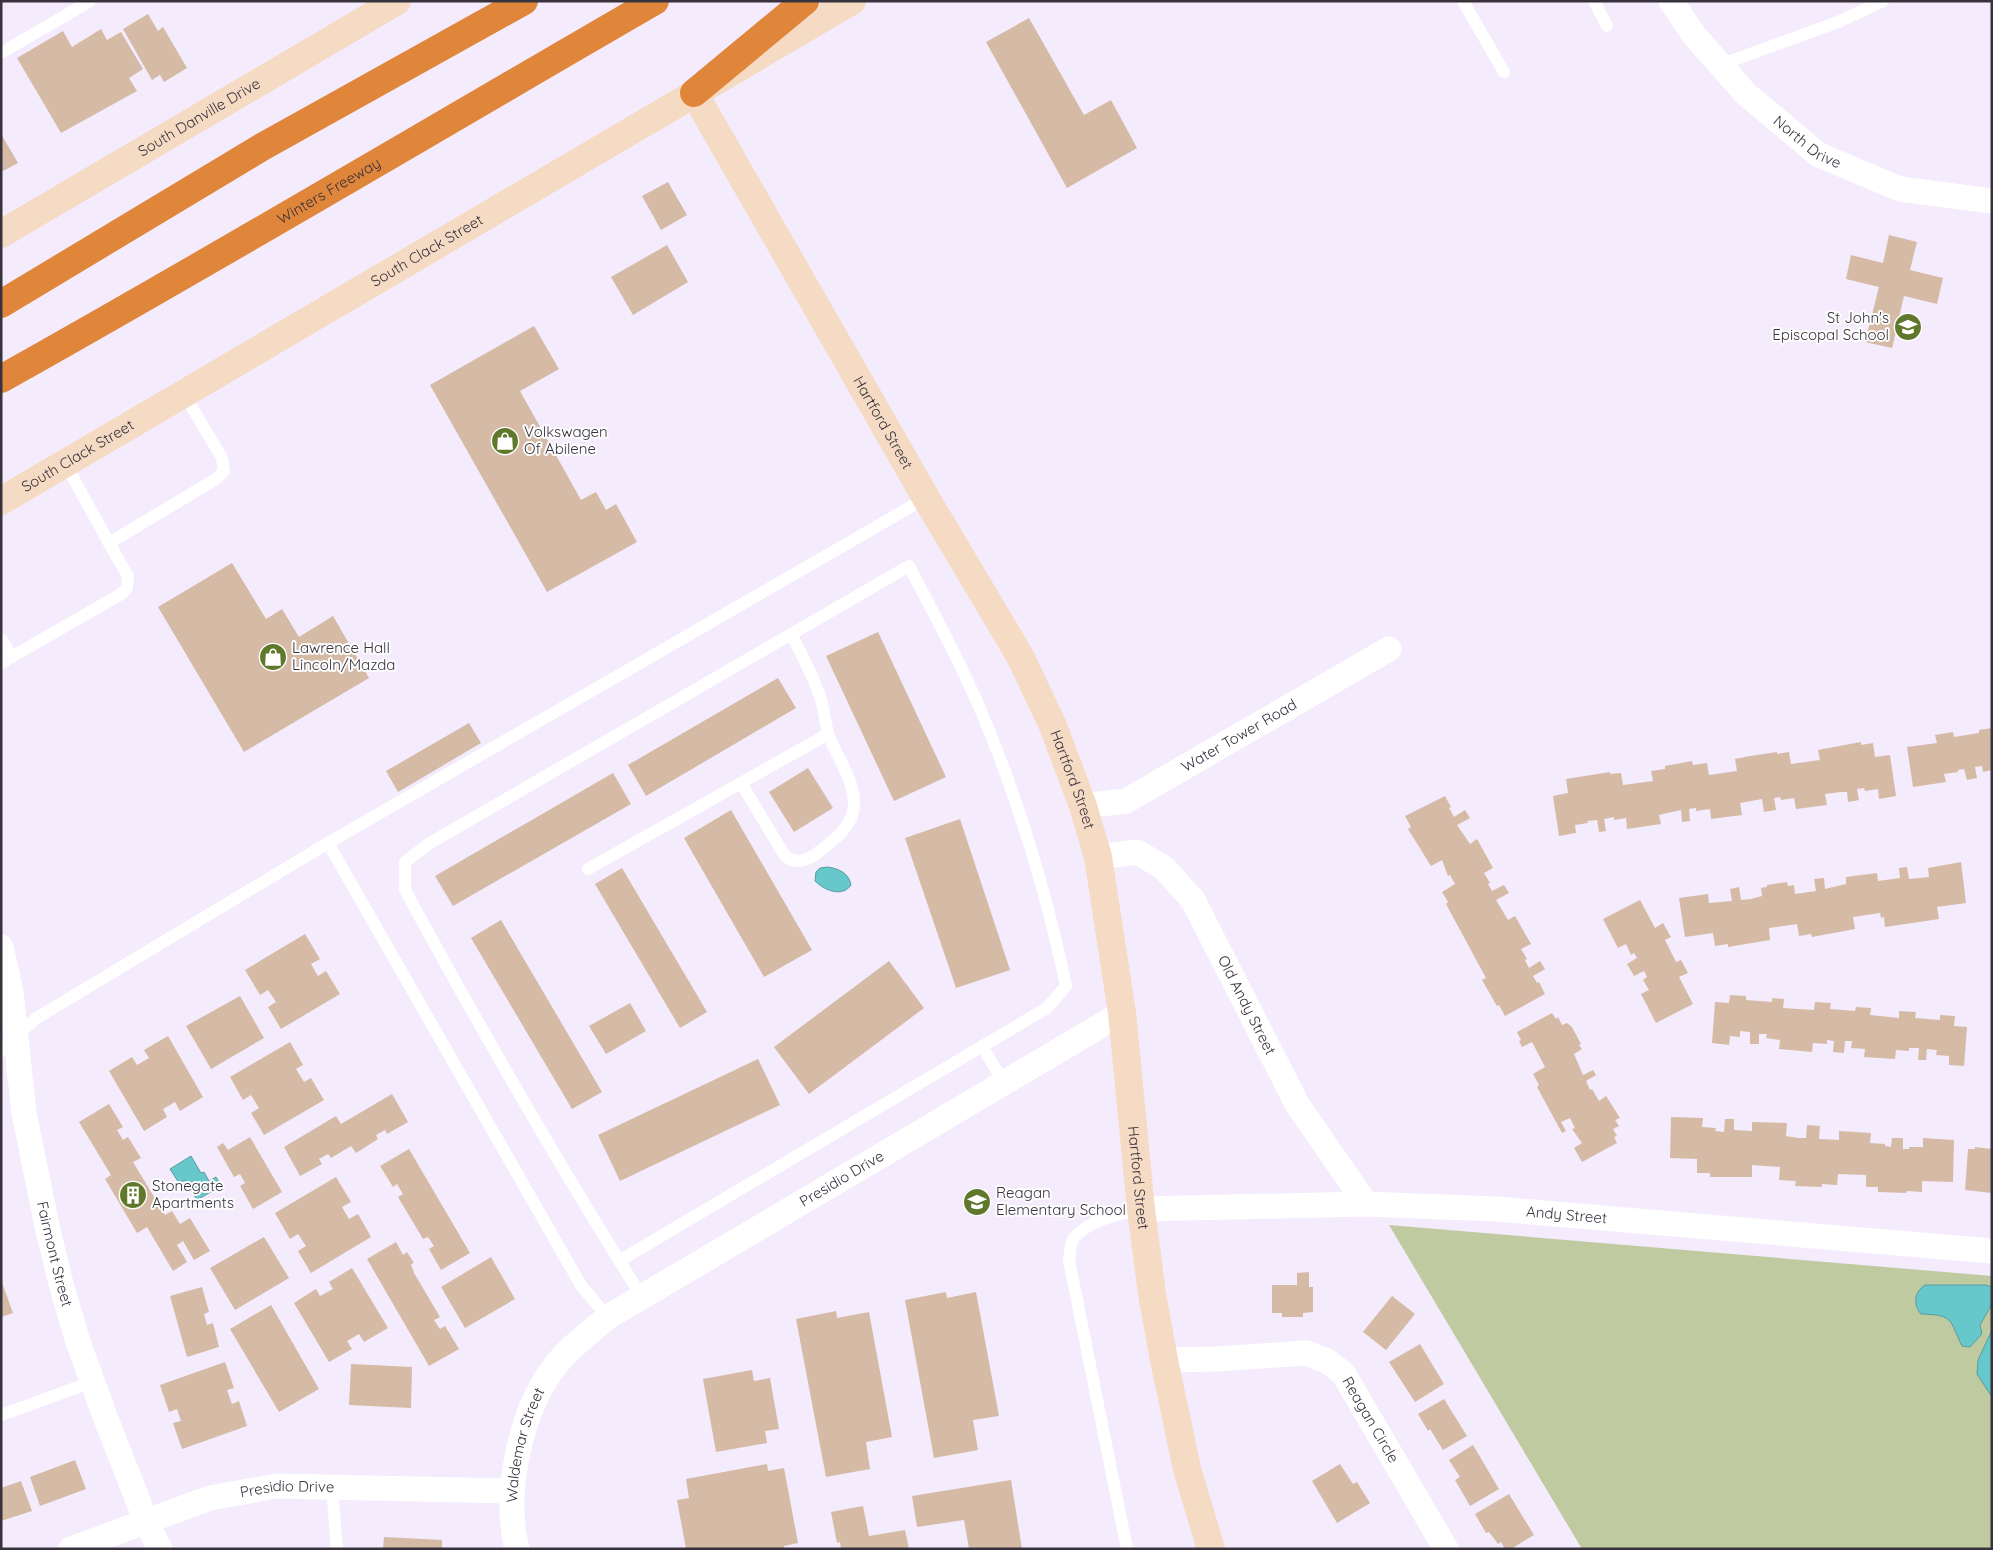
<svg xmlns="http://www.w3.org/2000/svg" width="1993" height="1550" font-family="Quicksand,sans-serif">
	<style>
		.green { fill: #bfcaa0 }
		.water { fill: #67c8cc; stroke: #599ba1 }
		.building { fill: #d5bba5 }
		.lines { fill: none; stroke-linecap: round; stroke-linejoin: round }
		.lane { stroke: #fff; stroke-width: 12 }
		.street { stroke: #fff; stroke-width: 25 }
		.secondary { stroke: #f6dbc4; stroke-width: 28 }
		.highway { stroke: #e0863a; stroke-width: 28 }
		.labels { text-anchor: middle; stroke-width: 4; stroke-linejoin: round; paint-order: stroke }
		.street-label { font-size: 15px; fill: #38323d; stroke: #fdfdfd }
		.poi-label { font-size: 15px; fill: #38323d; stroke: #fdfdfd; text-anchor: start }
	</style>
	<rect width="100%" height="100%" fill="#f4ebfd"/>
	<path class="green" d="M1389 1225 1992 1276V1549H1582Z"/>
	<g class="water">
		<path d="M828 867C839 869 849 873 851 885 842 898 824 890 815 881L816 872 820 868Z"/>
		<path d="M191 1156 201 1173 204 1172 209 1181 216 1177 221 1186 197 1200 185 1180 179 1183 170 1169Z"/>
		<path d="M1925 1285H1986L1992 1287V1304L1980 1325 1982 1334 1970 1347 1962 1346C1949 1320 1955 1315 1921 1314 1913 1305 1914 1292 1925 1285Z"/>
		<path d="M1992 1330V1397L1977 1374 1978 1360Z"/>
	</g>
	<g class="building">
		<path d="M148 14 158 31 163 27 187 68 164 82 160 75 152 80 123 29Z"/>
		<path d="M1029 18 1084 115 1111 100 1137 148 1067 188 986 42Z"/>
		<path d="M101 29 107 40 121 32 143 69 129 78 137 91 61 133 17 58 63 31 72 47Z"/>
		<path d="M1 134 18 163 1 172Z"/>
		<path d="M668 182 687 215 661 230 642 196Z"/>
		<path d="M1889 235 1917 242 1910 270 1943 278 1937 304 1904 296 1892 348 1865 342 1879 287 1846 279 1851 255 1883 263Z"/>
		<path d="M667 245 688 282 633 315 611 277Z"/>
		<path d="M534 326 559 369 520 391 581 500 596 492 606 510 616 504 637 542 547 592 430 385Z"/>
		<path d="M232 563 266 619 282 609 299 637 333 616 369 678 244 752 158 607Z"/>
		<path d="M878 632 946 777 894 801 826 656Z"/>
		<path d="M778 678 796 708 646 796 628 765Z"/>
		<path d="M469 723 481 743 398 792 386 771Z"/>
		<path d="M1992 728V770L1983 772 1982 766 1975 767 1977 778 1967 780 1964 769 1958 770V772L1944 774 1946 782 1913 787 1907 747 1937 743 1935 735 1953 732 1954 737 1979 733V730Z"/>
		<path d="M1861 742V745L1873 743 1875 757 1890 755 1896 796 1879 799 1878 789 1865 791 1864 788 1857 789 1859 800 1848 802 1847 792H1841L1825 794 1827 805 1796 809 1794 798 1781 800 1780 797 1774 798 1776 810 1764 812 1762 799 1740 803 1742 815 1711 819 1710 809 1696 811V808L1689 809 1690 821 1682 822 1681 810 1659 815 1661 824 1627 829 1626 818 1614 820V817L1604 819 1606 831 1599 832 1597 820 1587 821 1588 823 1575 825 1576 833 1559 836 1553 796 1568 793 1566 779 1610 772V774L1621 773 1623 785 1653 781 1651 771 1665 769V766L1692 761 1693 765 1707 763 1709 775 1737 771 1735 759 1750 756 1777 752V754L1789 752 1791 764 1820 760 1818 750Z"/>
		<path d="M808 768 833 808 794 832 769 792Z"/>
		<path d="M613 773 631 804 453 906 435 876Z"/>
		<path d="M1445 796 1451 807 1449 808 1454 817 1465 810 1470 818 1457 825 1470 844 1477 839 1493 868 1484 873 1490 883 1488 884 1492 891 1504 885 1509 893 1496 900 1508 920 1515 916 1531 944 1521 949 1527 959 1525 960 1529 968 1540 961 1545 969 1533 976 1537 983 1539 982 1545 994 1505 1016 1499 1005 1497 1006 1482 980 1486 978 1446 904 1448 902 1442 892 1455 884 1450 875 1448 876 1442 860 1431 866 1408 829 1411 827 1405 816Z"/>
		<path d="M731 810 812 950 764 977 684 838Z"/>
		<path d="M960 819 1010 970 956 988 905 838Z"/>
		<path d="M1961 862 1966 903 1937 907 1939 919 1885 927 1884 917 1881 918 1880 913 1853 917 1855 929 1812 937 1811 934 1799 936 1797 924 1769 928 1770 940 1728 947V944L1715 946 1713 933 1685 937 1679 898 1708 894 1709 903 1732 901 1730 889 1739 887 1741 900 1751 899 1762 896 1761 888 1767 887V885L1787 882 1788 886 1794 885 1795 894 1816 891 1814 879 1824 878 1825 889 1846 884V877L1877 873 1878 881 1900 878 1899 868 1907 867 1909 879 1929 877 1928 868Z"/>
		<path d="M622 868 707 1012 680 1028 595 884Z"/>
		<path d="M1640 900 1655 928 1663 923 1671 937 1665 940 1676 962 1681 960 1688 973 1679 977 1693 1004 1656 1023 1641 994 1649 990 1643 980 1647 977 1644 971 1634 976 1627 964 1637 958 1634 953 1631 955 1626 944 1618 948 1603 919Z"/>
		<path d="M501 920 602 1092 572 1109 471 938Z"/>
		<path d="M305 934 320 959 311 964 318 976 326 971 340 994 281 1029 268 1007 276 1002 268 990 260 995 245 970Z"/>
		<path d="M889 961 924 1008 809 1094 774 1047Z"/>
		<path d="M1730 995 1746 996V1000L1772 1002V998L1784 999 1783 1008 1814 1010 1815 1002 1831 1003 1830 1009 1855 1011 1856 1007 1871 1008 1870 1015 1899 1018V1011L1916 1012 1915 1018 1940 1020V1015L1955 1016 1954 1026 1967 1027 1964 1066 1949 1065V1056L1936 1055 1937 1050 1927 1049 1926 1060H1918L1919 1048H1909V1051L1896 1050 1895 1059 1864 1057 1865 1049 1851 1048 1852 1041H1845L1844 1053 1833 1052 1834 1041 1827 1040V1044L1813 1043 1812 1052 1779 1049 1780 1040 1766 1038 1767 1034H1759V1044H1750V1032L1740 1031V1037L1730 1036 1729 1045 1712 1043 1715 1002 1729 1003Z"/>
		<path d="M240 996 264 1038 211 1069 186 1026Z"/>
		<path d="M630 1003 646 1031 606 1054 589 1026Z"/>
		<path d="M1552 1013 1556 1019 1558 1017 1562 1025 1567 1023 1572 1027 1581 1044 1579 1045 1582 1049 1574 1054 1583 1075 1593 1070 1596 1075 1586 1081 1590 1090 1592 1089 1599 1101 1606 1096 1620 1118 1615 1120 1619 1126 1613 1129 1617 1136 1614 1137 1617 1143 1582 1162 1574 1148 1582 1143 1572 1129 1575 1128 1570 1118 1561 1122 1566 1131 1562 1133 1537 1087 1539 1085 1533 1074 1545 1067 1532 1042 1522 1047 1519 1041 1521 1040 1517 1032Z"/>
		<path d="M168 1036 203 1097 180 1111 175 1102 163 1109 167 1117 144 1131 109 1071 132 1057 137 1065 149 1058 144 1050Z"/>
		<path d="M290 1042 303 1065 296 1069 304 1082 311 1078 324 1100 264 1135 251 1113 259 1108 251 1095 243 1100 230 1077Z"/>
		<path d="M758 1059 780 1105 620 1181 598 1135Z"/>
		<path d="M392 1094 408 1122 387 1134 385 1130 376 1135 378 1139 356 1153 351 1146 331 1158 328 1154 319 1159 322 1164 300 1176 284 1147 336 1116 341 1124Z"/>
		<path d="M109 1104 123 1127 117 1130 123 1140 128 1137 141 1158 133 1162 165 1215 172 1211 180 1224 190 1218 210 1251 194 1260 183 1241 177 1245 187 1262 173 1271 147 1227 137 1233 105 1179 111 1175 79 1122Z"/>
		<path d="M1671 1117 1703 1118 1702 1127 1716 1128 1715 1131 1724 1132 1725 1119H1734V1130L1752 1131V1122L1787 1123 1786 1136 1798 1138H1806L1807 1125 1820 1126 1819 1139 1839 1140V1131L1871 1133 1870 1143 1885 1144V1146L1891 1147 1892 1138H1903V1149H1909V1147H1923V1138L1954 1140 1953 1182 1922 1181V1192L1907 1191 1906 1193 1878 1192V1187H1866V1175L1838 1174 1837 1185 1822 1184V1187L1795 1186 1796 1181 1779 1180 1780 1167 1752 1165V1177H1710V1173H1697V1159L1670 1158Z"/>
		<path d="M250 1137 282 1192 253 1209 240 1186 245 1183 240 1174 234 1177 217 1147 223 1143 228 1150Z"/>
		<path d="M1975 1147 1992 1149V1193L1965 1190 1968 1149H1975Z"/>
		<path d="M409 1149 470 1253 441 1270 429 1249 434 1246 428 1237 423 1239 398 1197 403 1194 397 1184 393 1187 380 1166Z"/>
		<path d="M336 1177 351 1202 342 1207 349 1219 358 1214 371 1237 311 1273 298 1251 306 1246 298 1234 290 1239 275 1213Z"/>
		<path d="M264 1237 289 1278 235 1310 210 1268Z"/>
		<path d="M396 1242 403 1255 407 1252 414 1263 411 1264 414 1273 440 1317 434 1320 440 1329 445 1326 459 1349 429 1366 367 1259Z"/>
		<path d="M491 1257 515 1299 465 1328 441 1287Z"/>
		<path d="M352 1268 388 1328 364 1342 359 1334 347 1341 352 1349 329 1362 294 1303 316 1289 320 1296 333 1289 329 1282Z"/>
		<path d="M1309 1272V1287H1313V1312L1303 1313V1317H1282V1313H1272V1285H1297V1273Z"/>
		<path d="M1 1280 13 1313 1 1317Z"/>
		<path d="M202 1287 209 1312 204 1314 207 1325 213 1323 219 1347 187 1357 170 1296Z"/>
		<path d="M946 1292 947 1298 976 1292 999 1416 973 1420 978 1450 934 1458 905 1300Z"/>
		<path d="M1392 1296 1415 1314 1386 1350 1363 1332Z"/>
		<path d="M271 1305 319 1389 279 1412 230 1329Z"/>
		<path d="M836 1311 837 1318 869 1312 892 1437 866 1442 870 1469 826 1477 796 1319Z"/>
		<path d="M1420 1344 1444 1384 1415 1402 1389 1362Z"/>
		<path d="M225 1362 234 1388 227 1390 232 1404 239 1401 247 1426 182 1449 173 1423 181 1421 177 1409 169 1412 160 1385Z"/>
		<path d="M351 1364 412 1367 411 1408 349 1405Z"/>
		<path d="M752 1370 754 1381 770 1378 779 1429 765 1431 767 1443 716 1452 703 1379Z"/>
		<path d="M1444 1399 1467 1436 1443 1450 1430 1429 1428 1431 1418 1414Z"/>
		<path d="M1473 1445 1499 1489 1470 1506 1455 1480 1460 1477 1449 1460Z"/>
		<path d="M75 1460 86 1489 40 1506 30 1477Z"/>
		<path d="M767 1464 768 1471 784 1468 798 1543 784 1546V1549H686L677 1500 689 1498 686 1479Z"/>
		<path d="M1340 1464 1353 1484 1357 1482 1370 1503 1337 1523 1312 1481Z"/>
		<path d="M1011 1480 1022 1549H969L964 1520 917 1527 912 1496Z"/>
		<path d="M21 1481 32 1511 1 1521V1488Z"/>
		<path d="M1509 1494 1534 1535 1511 1549H1505L1501 1542 1498 1544 1489 1532 1486 1533 1475 1514Z"/>
		<path d="M863 1506 869 1536 905 1530 909 1549H841L840 1542 837 1543 831 1512Z"/>
		<path d="M384 1537 442 1540V1549H383Z"/>
	</g>
	<g class="lines">
		<g class="lane">
			<path d="M1463 1 1504 72"/>
			<path d="M1594 1 1607 26"/>
			<path d="M1 53 90 1"/>
			<path d="M1720 65 1838 22 1883 1"/>
			<path d="M65 463 109 543 216 479 224 471 222 458 184 394"/>
			<path d="M791 634C802 655 814 677 821 700 824 711 825 722 828 733 836 758 859 784 853 812 849 830 830 843 816 854 806 861 795 864 785 856L741 783 828 734"/>
			<path d="M1 639 12 657"/>
			<path d="M1 663 121 594 127 588 128 576 109 543"/>
			<path d="M328 843 926 498"/>
			<path d="M588 869 741 783"/>
			<path d="M982 1046 1004 1083"/>
			<path d="M1 1051 35 1019 328 843 582 1287 608 1317"/>
			<path d="M619 1261 1047 1008 1066 986C1047 896 1021 808 986 723 964 669 936 618 909 566L430 843 405 862V890C480 1028 558 1164 642 1297"/>
			<path d="M1 1415 92 1382"/>
			<path d="M332 1487 337 1549"/>
			<path d="M1127 1549 1069 1260C1070 1254 1070 1243 1074 1238 1088 1220 1120 1214 1141 1209"/>
		</g>
		<g class="street">
			<path id="s1" d="M1671 1 1694 35 1746 94 1819 155 1900 189 1992 201"/>
			<path id="s2" d="M1083 806 1126 801 1389 649"/>
			<path id="s3" d="M1098 857 1137 852 1164 868 1193 900 1297 1104 1366 1204"/>
			<path id="s4" d="M1 947 11 992 24 1113 47 1226 61 1284 78 1342 106 1419 146 1521 160 1549"/>
			<path id="s5" d="M1141 1209 1366 1204 1496 1209 1992 1251"/>
			<path id="s6" d="M1164 1360 1218 1359 1306 1353 1327 1361 1343 1373 1446 1549"/>
			<path id="s7" d="M71 1549 210 1498 277 1486 512 1491"/>
			<path id="s8" d="M517 1549C503 1494 520 1411 555 1366 570 1347 590 1332 608 1317L1122 1013"/>
		</g>
		<g class="secondary">
			<path id="s9" d="M694 93 926 498 1020 656 1053 726 1083 806 1098 857 1122 1013 1141 1209 1152 1294 1164 1360 1187 1469 1211 1549"/>
			<path id="s10" d="M1 234 397 1"/>
			<path id="s11" d="M1 501 852 1"/>
		</g>
		<g class="highway">
			<path d="M694 93 805 1"/>
			<path d="M1 304 262 147 524 1"/>
			<path id="s12" d="M1 379C221 256 437 127 655 1"/>
		</g>
	</g>
	<defs>
		<g id="school-disc" transform="scale(1.4375)"><circle r="9.5" fill="#60782b" stroke="#fdfdfd"/><path d="M0-5L7-2L0 1L-7-2ZM-4 1L0 2.5L4 1V4Q0 6-4 4Z" fill="#fff"/></g>
		<g id="shop-disc" transform="scale(1.4375)"><circle r="9.5" fill="#60782b" stroke="#fdfdfd"/><path d="M-5-2.5h2.3a2.7 3.5 0 0 1 5.4 0H5L5.5 6h-11ZM-1.5-2.5h3a1.5 2.3 0 0 0-3 0Z" fill="#fff"/></g>
		<g id="building-disc" transform="scale(1.4375)"><circle r="9.5" fill="#60782b" stroke="#fdfdfd"/><path d="M-4-6H4V6H1V3H-1V6H-4ZM-2.5-4.3h1.7v1.8h-1.7ZM.8-4.3h1.7v1.8H.8ZM-2.5-1h1.7V.8h-1.7ZM.8-1h1.7V.8H.8Z" fill="#fff"/></g>
	</defs>
	<g fill-rule="evenodd">
		<use href="#school-disc" x="1908" y="327"/>
		<use href="#shop-disc" x="505" y="441"/>
		<use href="#shop-disc" x="273" y="657"/>
		<use href="#building-disc" x="133" y="1195"/>
		<use href="#school-disc" x="977" y="1202"/>
	</g>
	<g class="labels">
		<g class="street-label">
			<text dy="5" stroke="none"><textPath href="#s10" startOffset="230">South Danville Drive</textPath></text>
			<text dy="5" stroke="none"><textPath href="#s1" startOffset="198">North Drive</textPath></text>
			<text dy="5" stroke="none"><textPath href="#s12" startOffset="378">Winters Freeway</textPath></text>
			<text dy="5" stroke="none"><textPath href="#s11" startOffset="494">South Clack Street</textPath></text>
			<text dy="5" stroke="none"><textPath href="#s9" startOffset="380">Hartford Street</textPath></text>
			<text dy="5" stroke="none"><textPath href="#s11" startOffset="89">South Clack Street</textPath></text>
			<text dy="5" stroke="none"><textPath href="#s2" startOffset="174">Water Tower Road</textPath></text>
			<text dy="5" stroke="none"><textPath href="#s9" startOffset="785">Hartford Street</textPath></text>
			<text dy="5" stroke="none"><textPath href="#s3" startOffset="232">Old Andy Street</textPath></text>
			<text dy="5" stroke="none"><textPath href="#s9" startOffset="1190">Hartford Street</textPath></text>
			<text dy="5" stroke="none"><textPath href="#s8" startOffset="536">Presidio Drive</textPath></text>
			<text dy="5" stroke="none"><textPath href="#s5" startOffset="426">Andy Street</textPath></text>
			<text dy="5" stroke="none"><textPath href="#s4" startOffset="312">Fairmont Street</textPath></text>
			<text dy="5" stroke="none"><textPath href="#s6" startOffset="239">Reagan Circle</textPath></text>
			<text dy="5" stroke="none"><textPath href="#s8" startOffset="106">Waldemar Street</textPath></text>
			<text dy="5" stroke="none"><textPath href="#s7" startOffset="226">Presidio Drive</textPath></text>
		</g>
		<g class="poi-label">
			<text x="1889" y="323" text-anchor="end">St John's<tspan x="1889" dy="17">Episcopal School</tspan></text>
			<text x="524" y="437">Volkswagen<tspan x="524" dy="17">Of Abilene</tspan></text>
			<text x="292" y="653">Lawrence Hall<tspan x="292" dy="17">Lincoln/Mazda</tspan></text>
			<text x="152" y="1191">Stonegate<tspan x="152" dy="17">Apartments</tspan></text>
			<text x="996" y="1198">Reagan<tspan x="996" dy="17">Elementary School</tspan></text>
		</g>
	</g>
	<rect width="1993" height="1550" fill="none" stroke="#38323d" stroke-width="5"/>
</svg>
